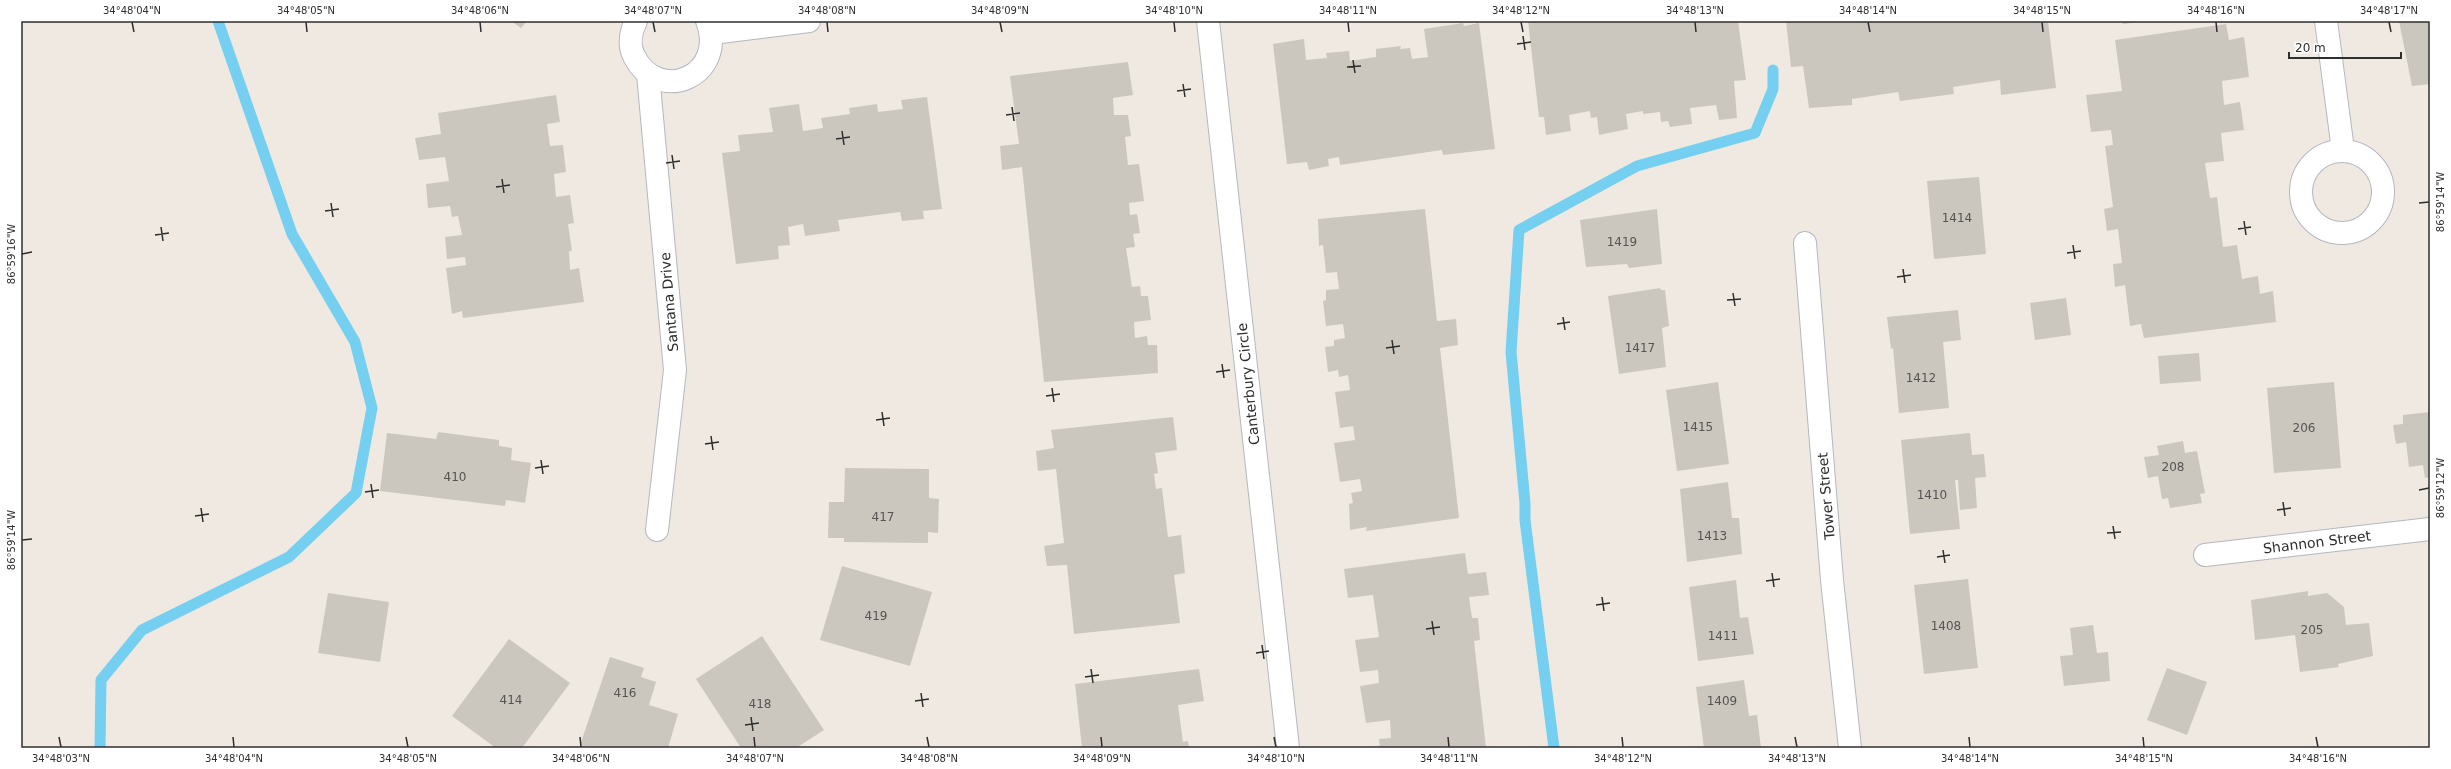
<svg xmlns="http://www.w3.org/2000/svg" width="2451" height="769" font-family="'DejaVu Sans',sans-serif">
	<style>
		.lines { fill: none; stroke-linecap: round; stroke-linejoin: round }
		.stream { stroke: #75cff0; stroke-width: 11 }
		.building { fill: #cbc7bf }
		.minor-casing { stroke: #b4b7c1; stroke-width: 24 }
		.minor { stroke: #fff; stroke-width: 22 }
		.ticks { fill: none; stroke: #2e2e2e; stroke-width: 1.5 }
		.labels { text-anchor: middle; stroke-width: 3; stroke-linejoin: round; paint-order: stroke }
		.number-label { font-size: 12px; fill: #555452 }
		.street-label { font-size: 14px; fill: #2e2e2e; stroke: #fff }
		.neatline { fill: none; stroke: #2e2e2e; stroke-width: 1.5 }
		.ticks-label { font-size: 10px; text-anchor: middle; fill: #2e2e2e }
	</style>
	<rect width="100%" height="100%" fill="#efe9e1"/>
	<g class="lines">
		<g class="stream">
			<path d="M100 748 101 680 142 630 289 557 356 493 372 408 355 342 292 234 218 21"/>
			<path d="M1554 748 1525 520V503L1511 352 1519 230 1637 166 1755 133 1773 89V70"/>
		</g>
	</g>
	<g class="building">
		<path d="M511 21H527L521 28Z"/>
		<path d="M1528 21H1738L1746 80 1734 81 1737 118 1719 120 1716 105 1690 108 1692 124 1670 127 1668 121 1661 122 1660 112 1643 114V111L1626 114 1628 129 1599 135 1597 117 1591 118 1590 111 1569 115 1571 131 1546 135 1544 117H1539Z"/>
		<path d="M1786 21H2048L2056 88 2001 95 2000 80 1953 87 1954 94 1900 101 1898 92 1852 99V105L1809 108 1803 66 1791 67Z"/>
		<path d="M2122 21H2140V22L2123 24Z"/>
		<path d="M2399 21H2430V84L2412 86Z"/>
		<path d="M1463 23 1464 26 1479 23 1495 149 1443 155 1442 150 1340 165 1339 157 1328 159 1329 166 1309 170 1307 162 1287 164 1273 44 1304 39 1306 60 1327 58 1326 53 1349 51 1350 61 1376 57V49L1401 46 1400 49 1410 48 1412 59 1428 57 1424 29Z"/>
		<path d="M2226 24 2229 40 2244 37 2249 77 2222 81 2224 105 2240 102 2244 130 2221 133 2224 161 2205 163 2210 198 2217 197 2223 247 2237 245 2242 279 2258 276 2260 294 2273 291 2276 322 2144 338 2141 324 2130 326 2125 285 2115 287 2113 264 2122 263 2118 229 2107 231 2104 209 2113 207 2105 146 2113 145 2111 130 2091 132 2086 95 2122 91 2115 40Z"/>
		<path d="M1128 62 1133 95 1113 98 1114 115H1128L1131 136 1125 137 1128 165 1139 164 1144 201 1129 203 1130 215 1137 214 1140 233 1133 234 1135 247 1126 248 1132 287 1140 286 1141 296H1148L1151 320 1134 322 1135 338 1147 336 1148 345H1157L1158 373 1044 382 1022 167 1002 170 1000 146 1019 144 1010 76Z"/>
		<path d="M556 95 560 122 547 124 550 146 563 145 566 172 554 174 556 197 570 195 574 223 568 224 572 251H569L570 270 579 268 584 302 463 318 462 311 452 314 446 268 466 265 465 257 447 259 445 237 462 235 458 216 452 217 450 206 428 208 426 184 449 181 445 157 419 160 415 138 441 134 438 113Z"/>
		<path d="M927 97 942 209 923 211 924 219 902 221 900 212 838 220 840 231 805 236 803 224 788 227 790 245 778 246 779 259 736 264 722 153 740 151 738 135 773 132 769 108 799 104 803 131 823 128 821 118 850 114 849 108 877 104 878 112 903 109 901 100Z"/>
		<path d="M1979 177 1986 254 1934 259 1927 181Z"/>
		<path d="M1425 209 1437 321 1456 319 1458 345 1440 348 1459 518 1366 531 1367 527 1350 530 1349 504 1353 503 1351 493 1362 491 1360 479 1340 482 1334 443 1355 440 1353 426 1340 428 1335 392 1350 390 1348 375 1339 377 1338 370 1328 372 1325 347 1334 346V340L1345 338 1343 324 1326 326 1323 301 1326 300V290L1339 289 1337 272 1326 273 1323 245 1319 246 1318 219Z"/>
		<path d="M1657 209 1662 264 1629 268 1627 264 1586 267 1580 220Z"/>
		<path d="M1660 288 1661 290H1665L1669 326 1662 328 1666 367 1619 374 1608 296Z"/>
		<path d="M2066 298 2071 335 2035 340 2030 303Z"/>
		<path d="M1958 310 1961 340 1943 342 1949 408 1899 413 1893 348 1891 349 1887 317Z"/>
		<path d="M2199 353 2201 381 2160 384 2158 356Z"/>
		<path d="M1718 382 1729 464 1677 471 1666 390Z"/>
		<path d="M2334 382 2341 468 2274 473 2267 388Z"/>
		<path d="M2430 412V477L2425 478 2423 465 2409 467 2406 442 2396 444 2393 425 2403 424V415Z"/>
		<path d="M1173 417 1177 450 1155 453 1158 473 1154 474 1156 489 1162 488 1168 537 1181 535 1185 573 1174 575 1180 623 1074 634 1067 565 1047 566 1044 546 1064 543 1056 469 1038 471 1036 451 1054 448 1051 430Z"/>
		<path d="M438 432 499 440V446L512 448 511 460 531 463 525 503 506 500 505 506 380 491 387 433 436 439Z"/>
		<path d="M1970 433 1972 455 1984 454 1986 477 1975 478 1977 508 1960 510 1958 480H1955L1960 529 1910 534 1901 440Z"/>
		<path d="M2183 441 2185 453 2197 451 2205 493 2200 494 2202 503 2170 508 2168 498 2162 499 2158 476 2148 478 2144 457 2159 455 2157 446Z"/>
		<path d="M845 468 929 469V498L939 499 938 533 928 532V543L844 542V538H828L829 502H844Z"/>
		<path d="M1728 482 1732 518H1739L1742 554 1687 562 1680 489Z"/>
		<path d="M1465 553 1468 574 1486 572 1489 595 1469 597 1472 618H1478L1480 640 1474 641 1486 748H1380L1379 739 1391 738 1390 720 1366 723 1360 686 1379 683 1378 670 1360 672 1355 640 1379 637 1373 595 1348 598 1344 569Z"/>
		<path d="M842 566 932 592 910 666 820 640Z"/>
		<path d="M1968 579 1978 668 1924 674 1914 585Z"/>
		<path d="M1736 580 1740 618 1748 617 1754 654 1698 661 1689 587Z"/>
		<path d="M2308 591V596L2327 593 2344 607 2346 625 2369 623 2373 656 2338 664 2339 667 2300 672 2295 635 2255 640 2251 600Z"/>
		<path d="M328 593 389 602 380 662 318 653Z"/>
		<path d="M2093 625 2097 653 2108 652 2110 681 2064 686 2060 656 2073 655 2070 628Z"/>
		<path d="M762 636 824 730 796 748H741L696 679Z"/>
		<path d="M509 639 570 683 522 748H496L452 716Z"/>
		<path d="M610 657 644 668 641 677 656 682 649 705 678 714 668 748H579Z"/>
		<path d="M2167 668 2207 682 2187 735 2147 720Z"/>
		<path d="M1199 669 1204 701 1178 705 1183 742 1188 741 1189 748H1082L1075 684Z"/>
		<path d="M1744 680 1749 716 1757 715 1761 748H1704L1696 687Z"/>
	</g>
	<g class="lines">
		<g class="minor-casing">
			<g id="minor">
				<path d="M636 21C631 31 628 45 634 56 659 106 728 75 707 21"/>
				<path d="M1208 21 1288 748"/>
				<path d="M2326 21 2343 150"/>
				<path d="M712 33 809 21"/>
				<path d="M648 74 675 370 657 530"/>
				<circle cx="2342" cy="192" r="41"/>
				<path d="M1805 243 1832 580 1850 748"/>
				<path d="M2205 555 2430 529"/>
			</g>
		</g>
		<use href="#minor" class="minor"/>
	</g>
	<path class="ticks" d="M132 22 134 32M306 22 307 32M480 22 481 32M653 22 655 32M827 22 828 32M1000 22 1002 32M1174 22 1175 32M1348 22 1349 32M1521 22 1523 32M1695 22 1696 32M1868 22 1870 32M2042 22 2043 32M2216 22 2217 32M2389 22 2391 32M1523 36 1525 50M1517 44 1531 42M1353 60 1355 73M1347 67 1361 66M1183 84 1185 97M1177 91 1191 89M1012 107 1014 121M1006 115 1020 113M842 131 844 145M836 139 850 137M672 155 674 169M666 163 680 161M502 179 504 193M496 187 510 185M331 203 333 217M2419 203 2429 202M325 211 339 209M2244 221 2246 235M161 227 163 241M2238 229 2251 227M155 235 169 233M2073 245 2075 259M2067 253 2081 251M22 254 32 252M1903 269 1905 283M1897 277 1911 275M1733 293 1735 306M1727 300 1741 299M1563 317 1565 330M1557 324 1570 322M1392 340 1394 354M1386 348 1400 346M1222 364 1224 378M1216 372 1230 370M1052 388 1054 402M1046 396 1060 394M882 412 884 426M876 420 890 418M711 436 713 450M705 444 719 442M541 460 543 474M535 468 549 466M371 484 373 498M2419 490 2429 488M365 492 379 490M2283 502 2285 516M201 508 203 522M2277 510 2291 508M195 516 209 514M2113 526 2115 539M2107 533 2121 532M22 540 32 539M1943 550 1945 563M1937 557 1950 555M1772 573 1774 587M1766 581 1780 579M1602 597 1604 611M1596 605 1610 603M1432 621 1434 635M1426 629 1440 627M1262 645 1264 659M1256 653 1269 651M1091 669 1093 683M1085 677 1099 675M921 693 923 707M915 701 929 699M751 717 753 731M745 725 759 723M59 737 61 747M233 737 234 747M406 737 408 747M580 737 581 747M754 737 755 747M927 737 929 747M1101 737 1102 747M1274 737 1276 747M1448 737 1449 747M1622 737 1623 747M1795 737 1797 747M1969 737 1970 747M2143 737 2144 747M2316 737 2318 747"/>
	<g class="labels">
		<g class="number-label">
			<text x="1957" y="222">1414</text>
			<text x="1622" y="246">1419</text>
			<text x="1640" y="352">1417</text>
			<text x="1921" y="382">1412</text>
			<text x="1698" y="431">1415</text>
			<text x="2304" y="432">206</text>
			<text x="2173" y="471">208</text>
			<text x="455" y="481">410</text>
			<text x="1932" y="499">1410</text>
			<text x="883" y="521">417</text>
			<text x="1712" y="540">1413</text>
			<text x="876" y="620">419</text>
			<text x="1946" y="630">1408</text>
			<text x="2312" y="634">205</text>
			<text x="1723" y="640">1411</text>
			<text x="625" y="697">416</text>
			<text x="511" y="704">414</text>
			<text x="1722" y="705">1409</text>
			<text x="760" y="708">418</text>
		</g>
		<g class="street-label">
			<text transform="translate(669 302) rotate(-95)" y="5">Santana Drive</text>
			<text transform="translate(1248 384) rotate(-96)" y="5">Canterbury Circle</text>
			<text transform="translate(1826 496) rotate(-95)" y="5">Tower Street</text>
			<text transform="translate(2317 542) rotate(-7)" y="5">Shannon Street</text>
		</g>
	</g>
	<rect width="2451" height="769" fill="none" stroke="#ffffff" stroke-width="44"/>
	<path d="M2289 52v6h112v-6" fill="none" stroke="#2e2e2e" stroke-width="2"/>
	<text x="2295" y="52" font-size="12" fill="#2e2e2e" stroke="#ffffff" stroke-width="3" paint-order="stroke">20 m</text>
	<rect x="22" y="22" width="2407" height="725" class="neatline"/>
	<g class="ticks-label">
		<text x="132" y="14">34°48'04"N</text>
		<text x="306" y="14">34°48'05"N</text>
		<text x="480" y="14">34°48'06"N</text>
		<text x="653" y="14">34°48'07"N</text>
		<text x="827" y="14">34°48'08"N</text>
		<text x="1000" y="14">34°48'09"N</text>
		<text x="1174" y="14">34°48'10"N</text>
		<text x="1348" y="14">34°48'11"N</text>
		<text x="1521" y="14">34°48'12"N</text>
		<text x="1695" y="14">34°48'13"N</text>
		<text x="1868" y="14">34°48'14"N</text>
		<text x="2042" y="14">34°48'15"N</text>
		<text x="2216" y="14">34°48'16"N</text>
		<text x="2389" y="14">34°48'17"N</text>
		<text transform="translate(2440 202) rotate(-90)" y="4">86°59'14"W</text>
		<text transform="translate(11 254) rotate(-90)" y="4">86°59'16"W</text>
		<text transform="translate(2440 488) rotate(-90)" y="4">86°59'12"W</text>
		<text transform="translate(11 540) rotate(-90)" y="4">86°59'14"W</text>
		<text x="61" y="762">34°48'03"N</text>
		<text x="234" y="762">34°48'04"N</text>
		<text x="408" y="762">34°48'05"N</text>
		<text x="581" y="762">34°48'06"N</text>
		<text x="755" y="762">34°48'07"N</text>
		<text x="929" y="762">34°48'08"N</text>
		<text x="1102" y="762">34°48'09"N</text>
		<text x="1276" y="762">34°48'10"N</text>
		<text x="1449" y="762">34°48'11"N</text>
		<text x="1623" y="762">34°48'12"N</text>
		<text x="1797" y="762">34°48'13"N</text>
		<text x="1970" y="762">34°48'14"N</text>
		<text x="2144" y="762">34°48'15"N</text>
		<text x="2318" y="762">34°48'16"N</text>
	</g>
</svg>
